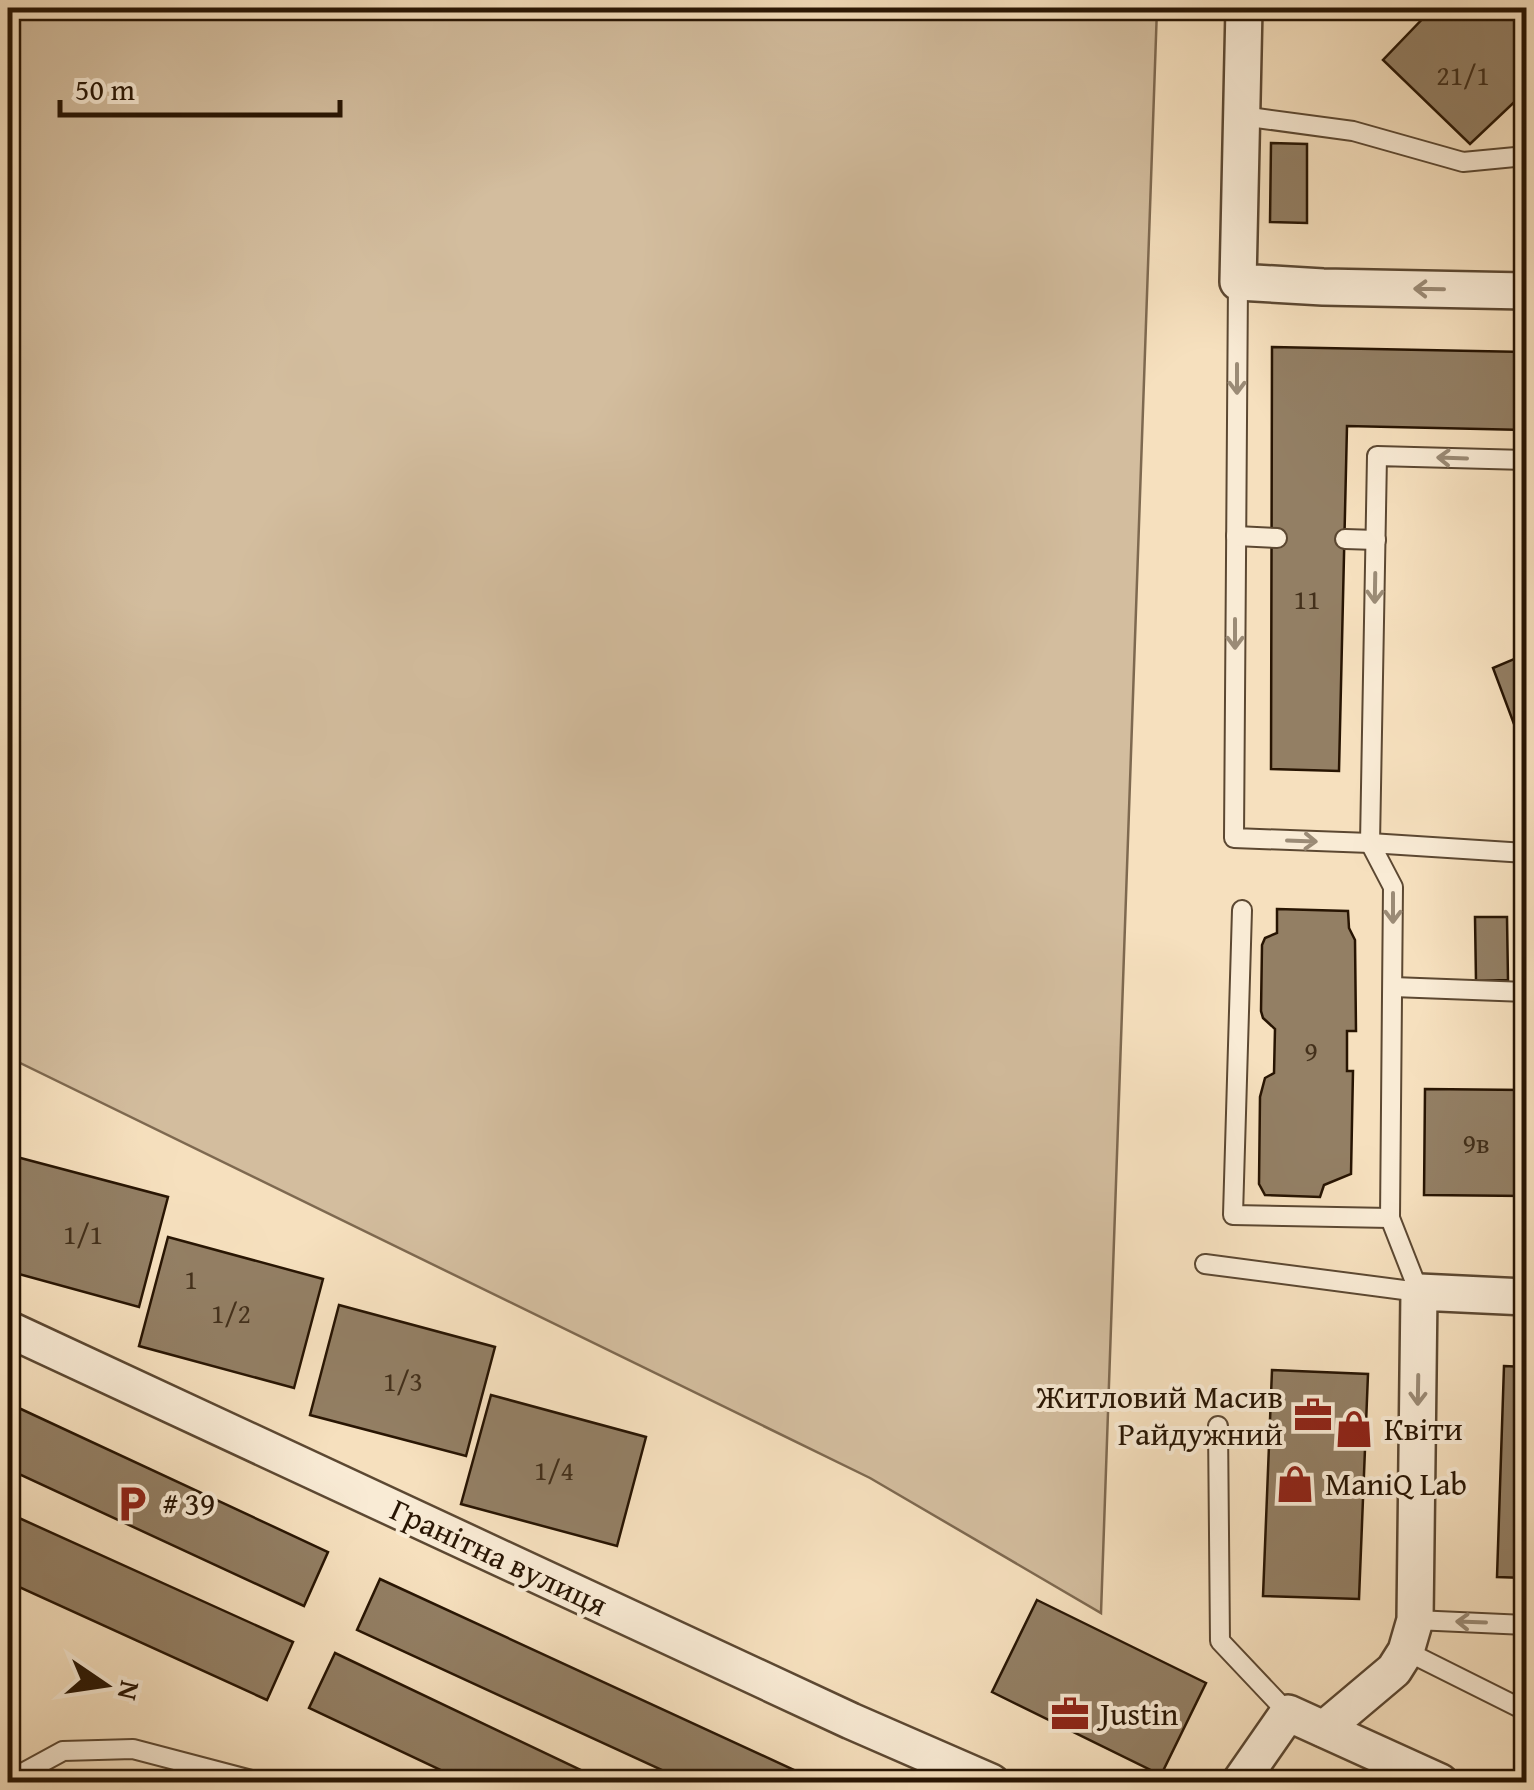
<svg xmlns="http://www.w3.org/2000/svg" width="1534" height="1790" font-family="'Gentium Book Plus',serif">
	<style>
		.green { fill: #d3bd9e; stroke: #7e6950; stroke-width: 2.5 }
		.building { fill: #937f64; stroke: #281503; stroke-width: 2.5 }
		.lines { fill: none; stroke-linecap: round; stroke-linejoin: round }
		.lane-casing { stroke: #5c4832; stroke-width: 22 }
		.street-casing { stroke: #5c4832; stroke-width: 40 }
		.lane { stroke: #f9ebd5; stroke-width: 18 }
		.street { stroke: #f9ebd5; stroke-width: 35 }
		.oneway { stroke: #9b8b76 }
		.labels { text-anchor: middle; stroke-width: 8; stroke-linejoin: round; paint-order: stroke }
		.number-label { font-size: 28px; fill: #43301b }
		.poi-label { font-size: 32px; fill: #281503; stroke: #f9ebd5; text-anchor: start }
		.street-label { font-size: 32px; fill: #281503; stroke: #f9ebd5 }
	</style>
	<rect width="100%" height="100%" fill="#f6e0be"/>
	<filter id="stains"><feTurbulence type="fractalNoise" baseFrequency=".002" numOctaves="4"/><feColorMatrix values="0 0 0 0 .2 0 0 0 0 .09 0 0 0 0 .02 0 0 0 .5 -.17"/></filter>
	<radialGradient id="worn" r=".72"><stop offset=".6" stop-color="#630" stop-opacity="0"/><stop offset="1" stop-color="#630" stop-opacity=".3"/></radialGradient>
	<path class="green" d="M8 8H1157L1101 1613 870 1478 8 1057Z"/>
	<g class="building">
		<path d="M1433 8H1509L1526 26V91L1470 144 1383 60Z"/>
		<path d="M1271 143 1307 144V223L1270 222Z"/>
		<path d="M1272 347 1526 352V430L1347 426 1339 771 1271 769Z"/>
		<path d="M1526 654V756L1493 668Z"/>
		<path d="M1277 909 1348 911 1349 928 1355 940 1356 1031H1347V1071H1353L1351 1174 1324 1185 1320 1197 1265 1195 1259 1184 1260 1097 1265 1078 1274 1073 1275 1029 1263 1018 1261 1011 1262 945 1265 938 1277 933Z"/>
		<path d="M1475 917H1507L1508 980 1476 981Z"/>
		<path d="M1425 1089 1526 1090V1196L1424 1195Z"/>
		<path d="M13 1156 168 1197 139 1307 8 1271V1175Z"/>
		<path d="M168 1237 323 1279 294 1388 139 1346Z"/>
		<path d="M339 1305 495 1347 466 1456 310 1415Z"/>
		<path d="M1504 1366 1526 1367V1578L1497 1577Z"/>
		<path d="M1272 1370 1368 1374 1359 1599 1263 1596Z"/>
		<path d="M491 1395 646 1437 617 1546 461 1504Z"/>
		<path d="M8 1403 328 1552 304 1606 8 1469Z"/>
		<path d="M8 1513 293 1642 267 1700 8 1582Z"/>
		<path d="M380 1579 820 1782H688L357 1630Z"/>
		<path d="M1037 1600 1206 1683 1161 1775 992 1692Z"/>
		<path d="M335 1653 606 1782H466L309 1708Z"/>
	</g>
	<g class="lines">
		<g class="lane-casing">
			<g id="lane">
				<path d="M1242 116 1353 131 1463 162 1526 156"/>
				<path d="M1238 282 1234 838 1370 843 1526 853"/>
				<path d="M1236 536 1277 538"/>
				<path d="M1345 539 1376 540"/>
				<path d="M1242 910 1233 1215 1390 1218"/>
				<path d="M1393 987 1526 992"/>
				<path d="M1205 1264 1419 1292 1390 1218 1393 887 1370 843 1377 456 1526 460"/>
				<path d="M1218 1426 1220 1641 1288 1713"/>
				<path d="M1415 1620 1526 1625"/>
				<path d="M1406 1651 1526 1711"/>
				<path d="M8 1781 63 1751 133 1749 259 1782"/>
			</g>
		</g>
		<g class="street-casing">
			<g id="street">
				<path d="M1244 8 1238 282 1323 287 1526 291"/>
				<path d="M8 1329 851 1721 991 1782"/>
				<path d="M1324 1729 1394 1670 1406 1651 1415 1620 1419 1292 1526 1297"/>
				<path d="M1240 1782 1288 1713 1440 1782"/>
			</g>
		</g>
		<use href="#lane" class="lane"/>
		<use href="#street" class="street"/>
	</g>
	<defs><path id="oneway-shaft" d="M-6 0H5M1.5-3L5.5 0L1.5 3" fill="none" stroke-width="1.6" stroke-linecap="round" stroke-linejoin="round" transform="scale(2.5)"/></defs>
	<g class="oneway">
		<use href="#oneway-shaft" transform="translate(1429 289) rotate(-179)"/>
		<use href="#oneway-shaft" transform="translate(1237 379) rotate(90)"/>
		<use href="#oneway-shaft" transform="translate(1452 458) rotate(-178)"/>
		<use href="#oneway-shaft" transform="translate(1375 588) rotate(91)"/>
		<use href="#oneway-shaft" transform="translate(1235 634) rotate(90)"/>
		<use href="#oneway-shaft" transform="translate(1302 841) rotate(2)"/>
		<use href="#oneway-shaft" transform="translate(1393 908) rotate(90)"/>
		<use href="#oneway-shaft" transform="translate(1418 1390) rotate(91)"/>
		<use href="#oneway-shaft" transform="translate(1471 1622) rotate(-178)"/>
	</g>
	<defs>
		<g id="office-bare" transform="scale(3)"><path d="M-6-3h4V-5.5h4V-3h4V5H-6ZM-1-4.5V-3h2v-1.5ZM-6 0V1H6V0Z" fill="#8f2418" stroke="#f9ebd5" stroke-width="2.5" paint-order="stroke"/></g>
		<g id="shop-bare" transform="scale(3)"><path d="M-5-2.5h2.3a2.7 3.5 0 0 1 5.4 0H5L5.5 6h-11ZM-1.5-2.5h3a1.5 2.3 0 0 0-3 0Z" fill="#8f2418" stroke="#f9ebd5" stroke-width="2.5" paint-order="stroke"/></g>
		<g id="parking-bare" transform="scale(3)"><path d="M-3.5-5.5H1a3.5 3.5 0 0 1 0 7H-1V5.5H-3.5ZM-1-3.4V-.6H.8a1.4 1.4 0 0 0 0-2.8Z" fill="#8f2418" stroke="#f9ebd5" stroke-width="2.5" paint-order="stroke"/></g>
	</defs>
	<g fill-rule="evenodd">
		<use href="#office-bare" x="1313" y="1415"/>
		<use href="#shop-bare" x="1354" y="1429"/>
		<use href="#shop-bare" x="1295" y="1484"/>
		<use href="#parking-bare" x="132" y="1504"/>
		<use href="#office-bare" x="1070" y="1714"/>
	</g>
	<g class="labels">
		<g class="number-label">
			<text x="1463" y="85">21/1</text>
			<text x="1307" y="609">11</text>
			<text x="1311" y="1061">9</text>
			<text x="1476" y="1153">9в</text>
			<text x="83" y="1244">1/1</text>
			<text x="191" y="1289">1</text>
			<text x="231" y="1323">1/2</text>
			<text x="403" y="1391">1/3</text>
			<text x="554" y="1480">1/4</text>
		</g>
		<g class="poi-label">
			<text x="1283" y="1408" text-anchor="end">Житловий Масив<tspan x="1283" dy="37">Райдужний</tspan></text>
			<text x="1384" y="1440">Квіти</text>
			<text x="1325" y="1495">ManiQ Lab</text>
			<text x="162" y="1515"># 39</text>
			<text x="1100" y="1725">Justin</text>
		</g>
		<g class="street-label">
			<text transform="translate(499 1557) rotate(25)" y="11">Гранітна вулиця</text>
		</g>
	</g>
	<rect width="1534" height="1790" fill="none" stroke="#f6e0be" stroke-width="40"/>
	<rect x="10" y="10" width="1514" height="1770" fill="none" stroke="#281503" stroke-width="5"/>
	<rect x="20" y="20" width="1494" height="1750" fill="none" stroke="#281503" stroke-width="2.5"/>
	<g transform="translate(105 1685) rotate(103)" stroke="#f9ebd5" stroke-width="8" paint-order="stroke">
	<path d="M0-8L18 38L0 25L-18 38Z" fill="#281503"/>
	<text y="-15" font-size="28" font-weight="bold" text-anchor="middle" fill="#281503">N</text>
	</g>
	<path d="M60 100v15h280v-15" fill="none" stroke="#281503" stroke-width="5"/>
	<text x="75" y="100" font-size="30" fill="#281503" stroke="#f9ebd5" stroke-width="8" paint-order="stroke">50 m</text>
	<rect width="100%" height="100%" filter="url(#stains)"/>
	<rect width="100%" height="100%" fill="url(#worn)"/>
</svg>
